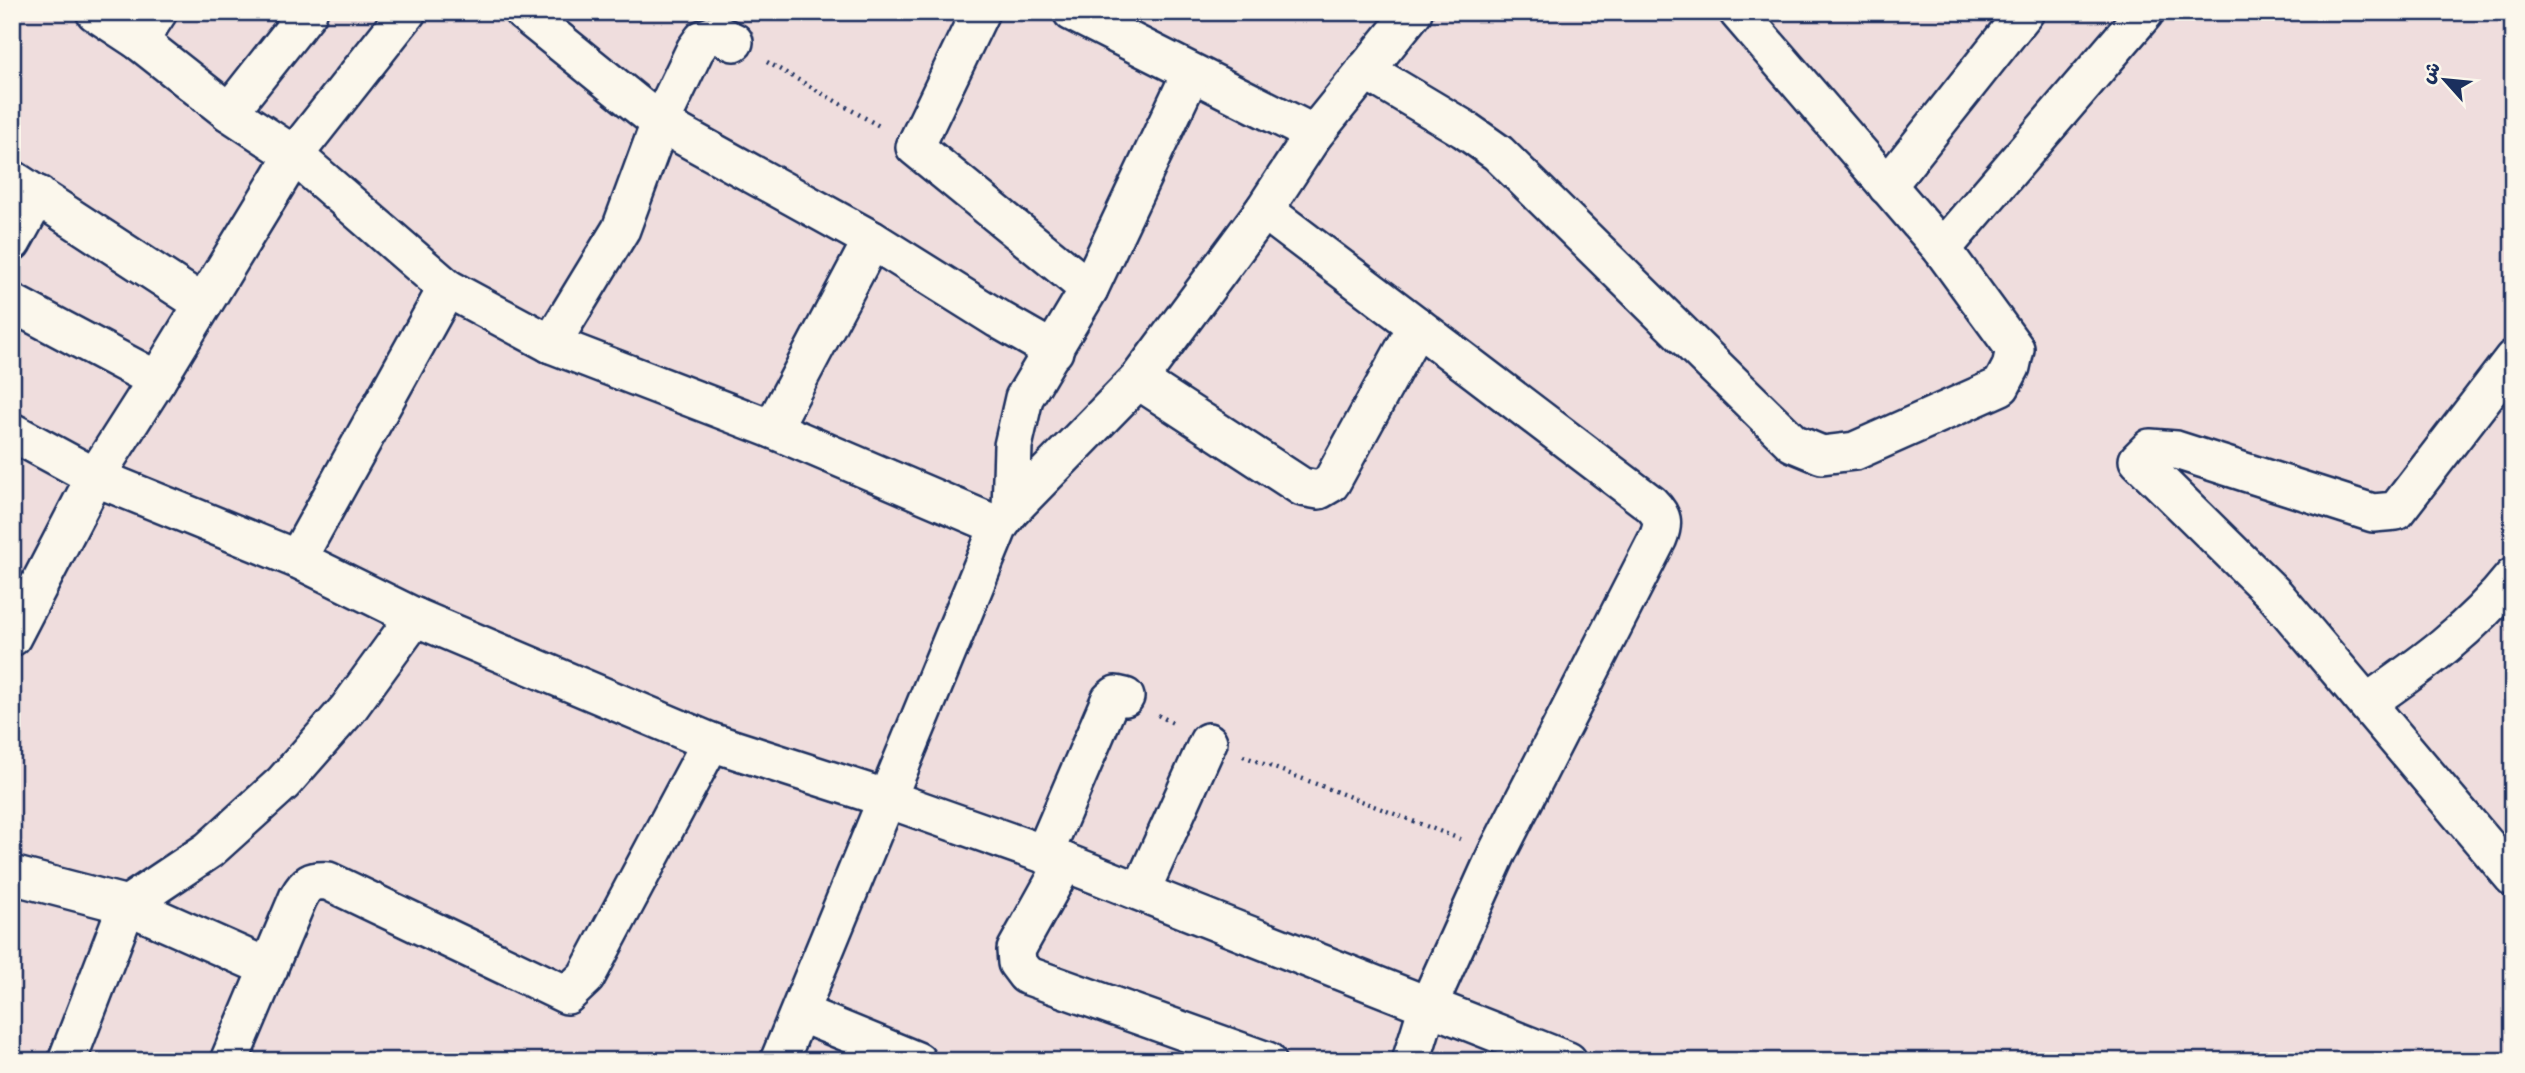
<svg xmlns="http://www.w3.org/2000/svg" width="2525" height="1073" font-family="Mynerve,'Playpen Sans Arabic',sans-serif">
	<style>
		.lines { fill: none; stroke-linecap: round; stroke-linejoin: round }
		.street-casing { stroke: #1b2f5e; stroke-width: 42 }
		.path { stroke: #1b2f5e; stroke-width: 4.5; stroke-dasharray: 2 5; stroke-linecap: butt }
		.street { stroke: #fbf7ec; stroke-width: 37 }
	</style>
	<rect width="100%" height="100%" fill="#efdddd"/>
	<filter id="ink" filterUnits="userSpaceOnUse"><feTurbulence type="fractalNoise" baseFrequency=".0143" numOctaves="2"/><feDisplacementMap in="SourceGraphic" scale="14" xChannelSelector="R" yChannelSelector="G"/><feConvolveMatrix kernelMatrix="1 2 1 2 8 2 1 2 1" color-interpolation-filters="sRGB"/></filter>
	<g filter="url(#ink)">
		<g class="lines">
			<g class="street-casing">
				<g id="street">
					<path d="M95 12 139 41 229 112 294 155 447 288 551 344 772 429 999 526"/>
					<path d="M523 12 660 123 695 50 703 39 717 34 734 42"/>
					<path d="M980 12 915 147 1089 289"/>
					<path d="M1072 12 1314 134"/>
					<path d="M139 41 158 12"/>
					<path d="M1365 70 1464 129 1498 153 1793 443 1822 455 1855 451 2001 386 2011 367 2015 349 1942 249 1738 12"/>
					<path d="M229 112 308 12"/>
					<path d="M12 179 203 304"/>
					<path d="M1887 186 2025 12"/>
					<path d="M12 242 38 195"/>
					<path d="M1942 249 2145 12"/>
					<path d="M12 303 157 380"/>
					<path d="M551 344 621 229 660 123 872 240 998 319 1054 351"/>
					<path d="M2513 359 2396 511 2373 513 2176 450 2150 448 2138 460 2276 596 2513 877"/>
					<path d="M1138 380 1302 487 1319 490 1331 483 1417 326 1264 210"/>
					<path d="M772 429 872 240"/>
					<path d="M12 432 95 477 297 559 415 617 711 742 888 799 1044 854 1568 1061"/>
					<path d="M1011 510 1013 446 1024 398 1089 289 1191 73"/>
					<path d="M297 559 447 288"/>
					<path d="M12 637 95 477 157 380 294 155 407 12"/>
					<path d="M2367 703C2420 666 2472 629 2513 577"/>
					<path d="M1044 854 1110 700 1116 695 1125 697"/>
					<path d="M1065 862 1016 950 1017 963 1026 975 1267 1061"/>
					<path d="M12 875 127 905 269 968"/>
					<path d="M1141 891 1208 742"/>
					<path d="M800 1013 917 1061"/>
					<path d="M67 1061 127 905 209 850 283 783 348 709 415 617"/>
					<path d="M229 1061 298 898C306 883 311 880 328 881L567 995 586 977 711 742"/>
					<path d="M779 1061 999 526 1011 510 1138 380 1264 210 1314 134 1413 12"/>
					<path d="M1411 1061 1428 1006 1497 853 1658 538C1664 523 1663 516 1651 504L1417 326"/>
				</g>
			</g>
			<g class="path">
				<path d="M767 62 881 127"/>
				<path d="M1158 715 1175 724"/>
				<path d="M1243 756 1460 839"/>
			</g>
			<use href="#street" class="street"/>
		</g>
	</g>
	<rect width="2525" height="1073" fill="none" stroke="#fbf7ec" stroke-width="42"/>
	<rect x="21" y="21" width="2483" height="1031" fill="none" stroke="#1b2f5e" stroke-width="2.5" filter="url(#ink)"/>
	<g transform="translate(2445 80) rotate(297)" stroke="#fbf7ec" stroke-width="5" paint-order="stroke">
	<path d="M0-5L12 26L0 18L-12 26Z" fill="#1b2f5e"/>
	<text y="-10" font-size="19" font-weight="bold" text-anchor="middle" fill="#1b2f5e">ش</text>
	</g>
</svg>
